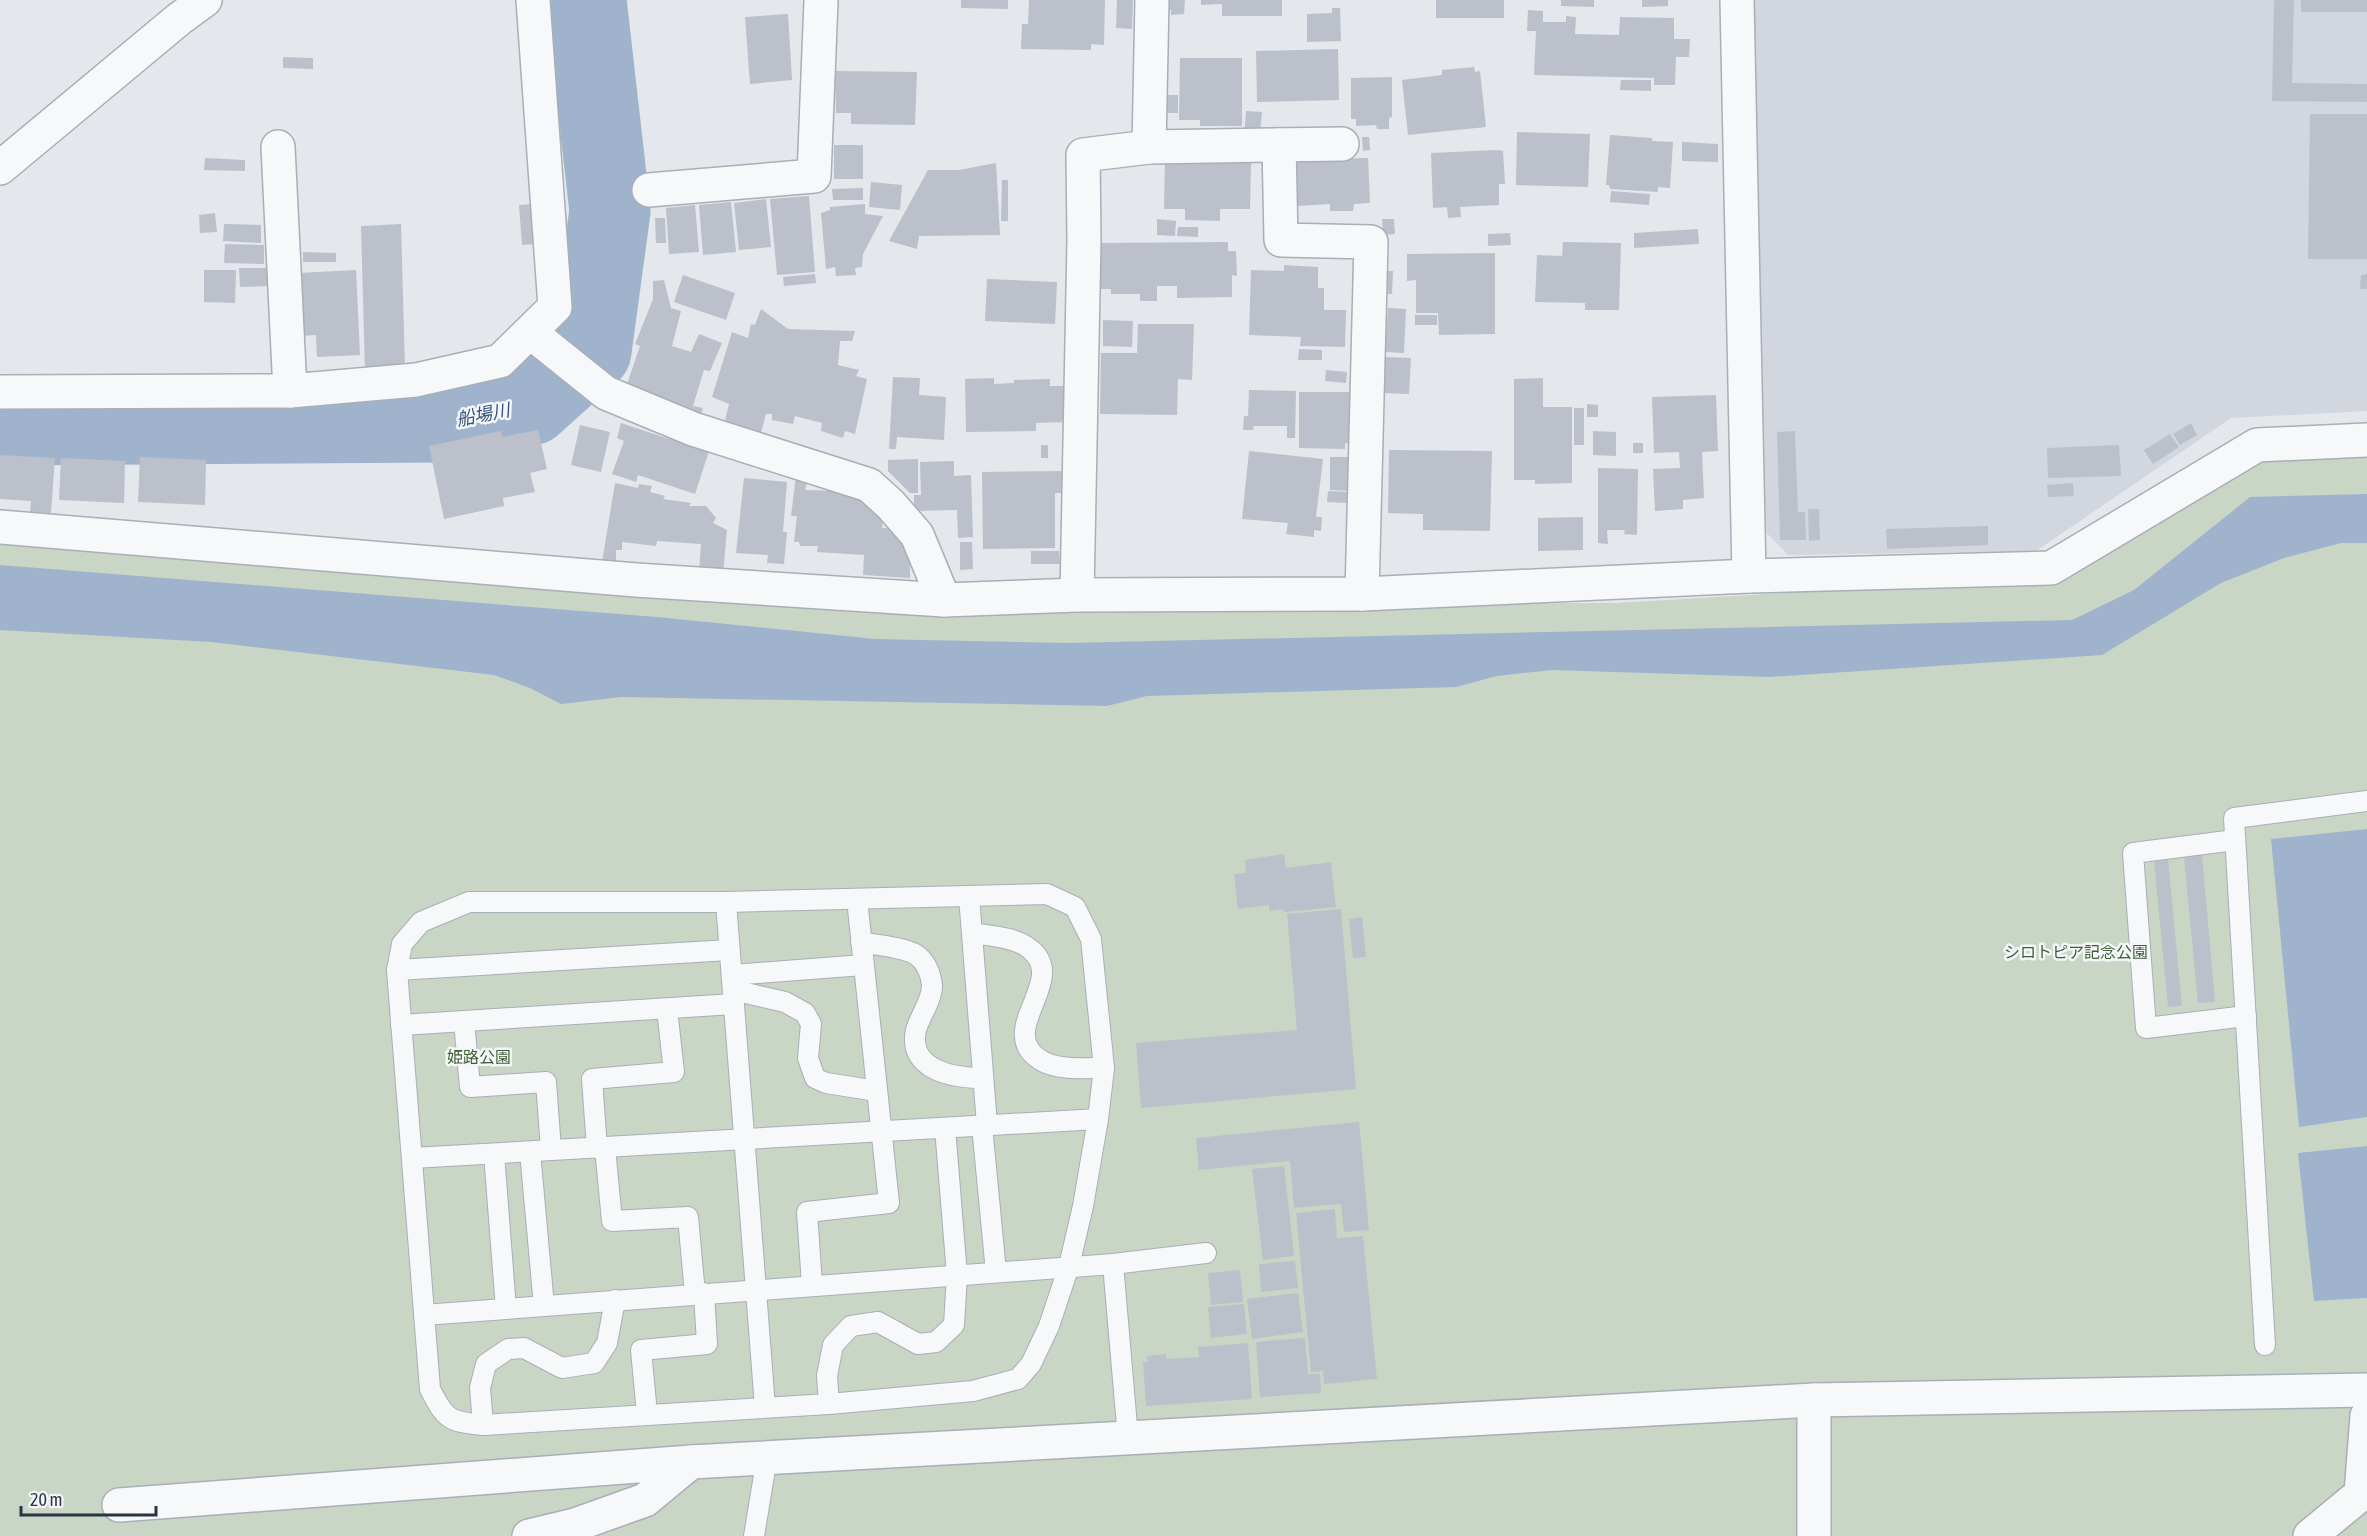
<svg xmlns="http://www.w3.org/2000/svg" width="2367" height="1536" font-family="'Asap Condensed','Noto Sans JP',sans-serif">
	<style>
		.built { fill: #d2d6de }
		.green { fill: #c9d6c5 }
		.water { fill: #9fb4cc }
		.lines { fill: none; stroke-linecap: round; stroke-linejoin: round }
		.river { stroke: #9fb4cc; stroke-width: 81 }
		.building { fill: #bbc0ca }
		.service-casing { stroke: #a9aeb7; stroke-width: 22 }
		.minor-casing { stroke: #a9aeb7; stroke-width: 36 }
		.service { stroke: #f7f8fa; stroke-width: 20 }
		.minor { stroke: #f7f8fa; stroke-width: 33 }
		.labels { text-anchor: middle; stroke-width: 5; stroke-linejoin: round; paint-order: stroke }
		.park-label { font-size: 16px; fill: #3f6138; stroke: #f4f6f9 }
		.water-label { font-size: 18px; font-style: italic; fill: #34527a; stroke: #f4f6f9 }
	</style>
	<rect width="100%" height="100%" fill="#e4e7ec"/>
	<path class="built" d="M1754 0H2367V411L2231 418 2036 551 1788 555 1764 530Z"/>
	<path class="green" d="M2367 456V1536H0V533L885 606 1615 603 2072 576 2245 461Z"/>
	<g class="water">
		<path d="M2367 494V543H2341L2284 558 2221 583 2102 655 1770 677 1552 670 1497 676 1456 687 1147 696 1107 706 621 697 561 704 530 688 494 675 211 642 0 630V565L657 617 875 639 1069 643 2072 620 2134 590 2250 497Z"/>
		<path d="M2367 829V1117L2299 1127 2271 839Z"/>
		<path d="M2367 1146V1298L2314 1301 2298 1153Z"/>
	</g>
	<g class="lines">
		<path class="river" d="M0 425 444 422 531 405 591 351 610 211 586 0"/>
	</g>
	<g class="building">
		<path d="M961 0H1008V9L961 8Z"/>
		<path d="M1029 0H1105L1104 45 1091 44V50L1021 49 1022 24H1028Z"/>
		<path d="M1117 0H1133L1132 29 1116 28Z"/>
		<path d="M1166 0H1185L1184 14 1171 15V10H1166Z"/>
		<path d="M1201 0H1282V16H1222V4L1201 5Z"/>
		<rect x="1436" y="0" width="68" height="18"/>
		<path d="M1561 0H1594V7L1561 6Z"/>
		<path d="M1642 0H1668V6L1642 7Z"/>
		<path d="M2274 0H2294L2292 83 2367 84V102L2272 101Z"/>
		<rect x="2301" y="0" width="66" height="12"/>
		<path d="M1332 8H1340L1341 41 1307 42V14L1332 13Z"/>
		<path d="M1528 10 1543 11V22H1566V16L1576 17 1575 34 1619 35 1620 17 1674 18V39H1690L1689 57H1676L1675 85H1654V78L1534 75 1536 31H1527Z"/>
		<path d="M788 14 792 80 750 84 745 17Z"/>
		<path d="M1338 49 1339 100 1257 102 1256 51Z"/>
		<path d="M283 57 313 58V69L283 68Z"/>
		<path d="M1180 58H1242V126H1200V120H1179Z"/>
		<path d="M1474 67 1475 72 1480 71 1486 127 1408 135 1402 80 1442 75V70Z"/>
		<path d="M835 71 917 72 915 125 851 124V113H836Z"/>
		<path d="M1392 77V117L1389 118V129H1377L1376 125 1356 126V119H1351V78Z"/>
		<path d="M1621 80H1651V91L1620 90Z"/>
		<rect x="1165" y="95" width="13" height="18"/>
		<path d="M1246 111 1262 112 1259 142 1244 141Z"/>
		<path d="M2310 114H2367V259H2308Z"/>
		<path d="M1517 132 1590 134 1588 187 1516 185Z"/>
		<path d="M1610 135 1652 138V141L1673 142 1670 188 1658 187V192L1610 189 1609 185H1606Z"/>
		<path d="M1362 137H1369L1370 150 1363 151Z"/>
		<path d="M1682 142 1718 144V162L1682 161Z"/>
		<rect x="834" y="145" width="29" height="34"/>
		<path d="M1497 150 1503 151 1505 184H1499V205L1460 207 1461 217 1448 218 1447 207 1433 208 1431 153Z"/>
		<path d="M205 158 245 160V171L204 170Z"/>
		<path d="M1368 158 1370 203 1354 204 1353 211H1330V204L1298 206 1297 174H1289V160Z"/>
		<path d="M1165 161 1251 162 1250 209H1220V221L1185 220V209H1164Z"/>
		<path d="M996 163 1000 235 919 236 917 249 889 241 928 170H959Z"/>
		<path d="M1002 180H1008V221H1001Z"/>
		<path d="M871 182 902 185 900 210 869 207Z"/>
		<path d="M863 188V200H833L832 189Z"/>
		<path d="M1611 191 1650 194 1649 205 1610 202Z"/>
		<path d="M809 196 815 272 777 275 770 199Z"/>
		<path d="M766 199 771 247 739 250 734 203Z"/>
		<path d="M731 202 736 252 703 255 699 205Z"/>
		<path d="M533 204 536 244 522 245 519 205Z"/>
		<path d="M865 204V214L883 216 863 254 862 267 855 268 856 275 836 276 835 267 826 269 821 213 830 210V207Z"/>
		<path d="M695 205 699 252 669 254 666 208Z"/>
		<path d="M215 213 217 232 200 233 199 215Z"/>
		<path d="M655 218H665L666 243H656Z"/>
		<path d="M1157 219 1176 221 1175 236 1157 235Z"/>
		<path d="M1382 219H1394L1395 234 1383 235Z"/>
		<path d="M224 224 261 225V243L223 241Z"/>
		<path d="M401 224 405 370 365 371 361 226Z"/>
		<path d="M1178 227H1198V237L1177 236Z"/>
		<path d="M1698 229 1699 244 1634 248V233Z"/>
		<path d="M1510 233 1511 245 1488 246V234Z"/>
		<path d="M1228 242V251H1236L1237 276 1232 275V297L1177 298V286H1157V301H1140V294H1111V289H1101L1100 243Z"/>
		<path d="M1563 242 1621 243 1619 310H1585V303L1535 302 1537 255 1562 256Z"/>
		<path d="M225 244 264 245V264L224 263Z"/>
		<path d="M303 252 336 253V262H303Z"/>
		<path d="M1495 253V334L1439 335 1438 313H1416V280L1407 281V254Z"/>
		<path d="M1284 265 1318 267V288H1324V310H1346L1345 347 1300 346 1301 337 1249 335 1251 270 1284 271Z"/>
		<path d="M239 268H268V286L240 287Z"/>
		<path d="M204 270H236L235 303 204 302Z"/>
		<path d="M356 270 360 355 317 357 316 335 301 336 298 273Z"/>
		<path d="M1385 271H1393L1392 294H1384Z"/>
		<path d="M815 274 816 283 784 286 783 277Z"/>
		<path d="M2367 274V289H2360L2361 275Z"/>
		<path d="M683 275 735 293 726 320 674 302Z"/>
		<path d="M987 279 1057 282 1055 324 985 321Z"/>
		<path d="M664 280 671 308 681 311 672 346 691 352 699 334 722 343 710 371 704 370 693 406 703 408 699 421 625 390 640 346 635 344 653 299V281Z"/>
		<path d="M1388 308 1406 309 1404 353 1385 352Z"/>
		<path d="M761 309 788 329 855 331 852 341H840L838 365 859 370 856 376 867 379 855 434 845 431 843 438 821 431 822 423 795 416 793 424 772 420V414H766L759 440 723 428 729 404 712 397 732 332 748 338 751 324 755 325Z"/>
		<rect x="1415" y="315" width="22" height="10"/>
		<path d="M1103 320 1133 321 1132 347 1103 346Z"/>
		<path d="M1138 324H1194L1192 380 1178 379 1177 415 1100 414 1101 353H1137Z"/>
		<path d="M1299 349 1322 350V360H1298Z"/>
		<path d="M1384 357 1411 358 1409 394 1382 393Z"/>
		<path d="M1326 370 1347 372 1346 383 1325 381Z"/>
		<path d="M893 377 920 378 919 395 946 397 944 440 897 437 896 449H889Z"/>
		<path d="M994 378V384L1014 383V380L1050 379V386H1065L1066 422 1036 423V431L966 432 965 379Z"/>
		<path d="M1543 378V407H1572V483L1535 484V480H1514V379Z"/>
		<path d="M1249 390 1296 391 1295 438H1287V426H1253L1254 430H1243L1244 416H1248Z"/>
		<path d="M1299 392H1352V444L1345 443V449L1299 448Z"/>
		<path d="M1716 395 1718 451 1702 452 1704 498 1683 500V509L1655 511 1653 469 1680 468 1679 452 1654 453 1652 397Z"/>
		<path d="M1587 404 1598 405V417H1587Z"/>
		<rect x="1574" y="408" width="10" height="37"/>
		<path d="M621 423 669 439 670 435 710 448 695 494 638 475 636 482 612 474 624 441 617 438Z"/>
		<path d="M2191 423 2197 435 2180 445 2173 434Z"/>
		<path d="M580 425 610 432 601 472 571 465Z"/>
		<path d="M538 430 547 469 530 473 535 492 503 498 504 506 444 519 429 446 501 431 502 437Z"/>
		<path d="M1593 431 1616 432V456L1593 455Z"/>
		<path d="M1795 431 1798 512H1805L1806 540H1780L1777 432Z"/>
		<path d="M2170 434 2179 447 2153 464 2144 450Z"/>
		<rect x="1633" y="443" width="10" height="10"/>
		<rect x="1041" y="445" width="7" height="13"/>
		<path d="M2119 445 2121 476 2048 478 2047 448Z"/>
		<path d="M1389 450 1492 451 1490 531 1423 530V514L1388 513Z"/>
		<path d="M1249 451 1323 459 1316 517H1322L1321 531 1314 530V537L1286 534 1288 523 1242 519Z"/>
		<path d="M0 455 55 458 51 513 30 512 31 501 0 499Z"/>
		<path d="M140 457 206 460 205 505 138 502Z"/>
		<path d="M1330 457H1350L1349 491 1330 490Z"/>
		<path d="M61 458 125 461 124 503 59 500Z"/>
		<path d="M918 459V493H910L888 471V460Z"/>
		<path d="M954 461V476L971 475 973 537 958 538 957 510 914 511V495H921L920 462Z"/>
		<path d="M1598 468 1638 469 1637 535 1624 534 1625 530H1607L1608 544 1598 543Z"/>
		<path d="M1068 471V493H1055V548L983 549 982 472Z"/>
		<path d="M796 476 808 479 805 490 841 491V494L869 497 884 511 882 528H905L903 549 910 550V578L863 575 864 555 817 552 818 546H800L799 542H794L797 516H791Z"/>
		<path d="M744 478 787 482 783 532H787L784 564 767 563 768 555 736 553Z"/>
		<path d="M615 483 638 488 639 484 652 486 650 492 665 496 663 499 691 503 689 506H706L716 518 713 523 727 530 723 574 699 572 701 544 657 541 656 546 622 542V550H616V561L602 562Z"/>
		<path d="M2073 483 2074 496 2048 497 2047 485Z"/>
		<path d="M1328 491 1349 492 1348 503 1327 502Z"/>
		<path d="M1808 509H1819L1820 540 1809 541Z"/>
		<path d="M1583 517V550L1538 551V518Z"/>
		<path d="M1988 526V545L1887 549 1886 529Z"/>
		<path d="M960 542H972L973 569 960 570Z"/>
		<path d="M1031 551H1059L1060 564H1031Z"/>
		<path d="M1284 854 1286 868 1331 862 1336 907 1284 912 1283 909 1269 911V905L1238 909 1234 874 1246 873 1245 860Z"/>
		<path d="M2202 855 2215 1002 2198 1003 2184 857Z"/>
		<path d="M2168 860 2182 1006 2168 1007 2154 861Z"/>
		<path d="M1341 909 1356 1089 1141 1108 1136 1043 1297 1030 1287 914Z"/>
		<path d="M1362 917 1366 957 1353 958 1349 919Z"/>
		<path d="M1359 1122 1369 1230 1344 1232 1341 1204 1294 1208 1290 1161 1199 1170 1196 1138Z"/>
		<path d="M1284 1166 1294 1256 1263 1260 1252 1169Z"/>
		<path d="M1335 1209 1337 1238 1363 1236 1377 1379 1324 1384 1323 1371 1311 1372 1296 1213Z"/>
		<path d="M1295 1261 1298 1288 1261 1292 1259 1264Z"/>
		<path d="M1240 1270 1243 1302 1211 1305 1208 1273Z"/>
		<path d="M1298 1293 1303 1332 1252 1339 1247 1299Z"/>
		<path d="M1244 1304 1247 1334 1211 1338 1208 1307Z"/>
		<path d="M1305 1338 1308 1374H1320L1321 1393 1260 1397 1256 1342Z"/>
		<path d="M1248 1343 1252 1399 1146 1406 1143 1362H1148L1147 1356 1166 1354V1359L1199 1357 1198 1347Z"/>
	</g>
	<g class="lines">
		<g class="service-casing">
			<g id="service">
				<path d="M2235 840 2133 853 2146 1028 2246 1016"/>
				<path d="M1047 894 1075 907 1091 939 1104 1068 1098 1119 1083 1206 1069 1266 1049 1326 1031 1364 1018 1379 973 1391 829 1404 483 1425C449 1422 445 1419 430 1389L397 970 402 944 421 922 469 902H726Z"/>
				<path d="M969 896 987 1125"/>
				<path d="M726 902 765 1407"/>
				<path d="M972 933C990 936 1016 937 1030 949 1071 981 990 1033 1044 1062 1060 1070 1086 1068 1104 1068"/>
				<path d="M861 942C875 945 903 947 915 954 926 961 931 974 932 986 932 1000 920 1016 916 1030 907 1071 955 1078 983 1078"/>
				<path d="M397 970 729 950"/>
				<path d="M732 975 863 965"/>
				<path d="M733 990 785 1002 805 1013 811 1024 808 1058 815 1078 826 1083 877 1091"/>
				<path d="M464 1022 470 1087 546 1082 551 1150"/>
				<path d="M401 1025 734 1004"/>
				<path d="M982 1126 996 1272"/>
				<path d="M597 1148 592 1079 674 1072 667 1009"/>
				<path d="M605 1148 612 1221 688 1217 695 1294"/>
				<path d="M530 1152 544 1306"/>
				<path d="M494 1154 506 1309"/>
				<path d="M412 1158 1098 1119"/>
				<path d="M1113 1264 1128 1438"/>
				<path d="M812 1285 807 1212 889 1203 857 899"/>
				<path d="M424 1315 1113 1264 1206 1253"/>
				<path d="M2265 1345 2234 818 2367 801"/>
				<path d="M829 1404 827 1376 833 1345 851 1326 878 1322 918 1344 936 1342 954 1325 957 1275 945 1128"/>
				<path d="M647 1414 641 1350 707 1344 704 1293"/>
				<path d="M483 1425 480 1388 486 1364 508 1349 524 1348 562 1368 594 1363 607 1343 615 1300"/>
				<path d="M754 1536 767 1457"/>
			</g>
		</g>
		<g class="minor-casing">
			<g id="minor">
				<path d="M1737 0 1749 576"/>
				<path d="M1279 145 1281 240 1371 242 1362 594"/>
				<path d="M278 147 290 391"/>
				<path d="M1149 147 1342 144"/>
				<path d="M0 168 179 19 205 0"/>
				<path d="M649 190 814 176 821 1"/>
				<path d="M530 332 606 393 693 429 869 485 891 505 917 535 944 600"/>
				<path d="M0 392 290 391 416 380 500 361 555 307 533 0"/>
				<path d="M0 527 636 580 944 600 1077 595 1362 594 1749 576 2051 568 2257 445 2367 440"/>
				<path d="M1077 595 1084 240 1083 155 1149 147 1152 0"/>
				<path d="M1814 1400V1536"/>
				<path d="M119 1505 691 1462 1814 1400 2367 1390"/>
				<path d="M529 1536 575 1525 645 1500 691 1462"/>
				<path d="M2310 1536 2361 1494 2367 1416"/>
			</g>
		</g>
		<use href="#service" class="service"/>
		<use href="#minor" class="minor"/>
	</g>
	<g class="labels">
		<g class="park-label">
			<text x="2076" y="958">シロトピア記念公園</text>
			<text x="479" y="1063">姫路公園</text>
		</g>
		<g class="water-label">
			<text transform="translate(483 415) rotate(-11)" y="6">船場川</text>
		</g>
	</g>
	<path d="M21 1506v9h135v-9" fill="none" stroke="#2b3445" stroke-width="3"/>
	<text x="30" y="1506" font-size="18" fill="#2b3445" stroke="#f4f6f9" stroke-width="4.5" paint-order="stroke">20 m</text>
</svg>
